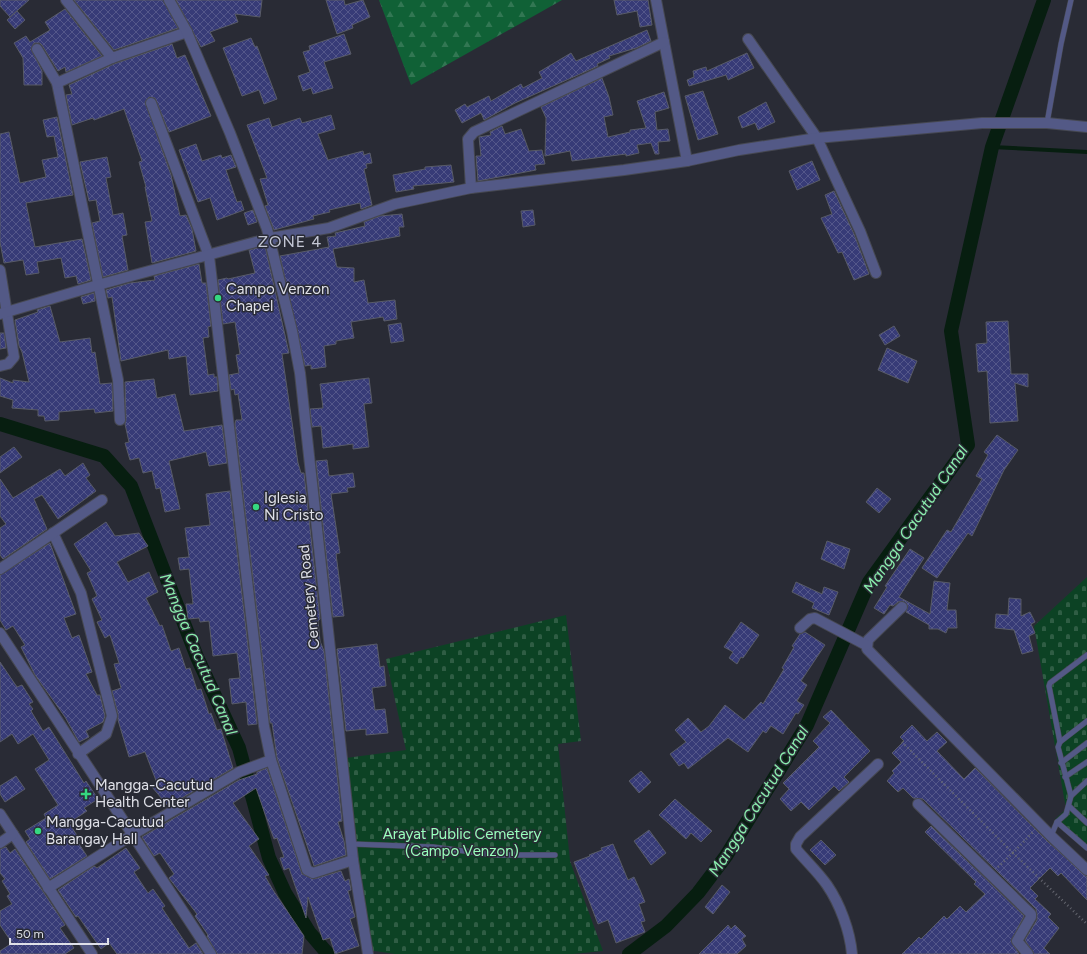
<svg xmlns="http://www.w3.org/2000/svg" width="1087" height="954" font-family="Figtree,sans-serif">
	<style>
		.forest { fill: url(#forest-firs) }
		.cemetery { fill: url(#cemetery-stones) }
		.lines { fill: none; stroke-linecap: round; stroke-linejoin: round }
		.stream { stroke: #071e10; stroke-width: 4 }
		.canal { stroke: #071e10; stroke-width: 14 }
		.building { fill: url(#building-cross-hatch); stroke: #585b67 }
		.lane-casing { stroke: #464852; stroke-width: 6 }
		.street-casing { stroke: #464852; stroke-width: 12 }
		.path { stroke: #656770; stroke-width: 2.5; stroke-dasharray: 1 3; stroke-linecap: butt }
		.lane { stroke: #535986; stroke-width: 5 }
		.street { stroke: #535986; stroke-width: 10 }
		.poi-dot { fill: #35d881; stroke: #292b35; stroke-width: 1.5 }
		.labels { text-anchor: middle; stroke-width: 3; stroke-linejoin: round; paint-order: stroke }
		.poi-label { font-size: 15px; fill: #dfe0e8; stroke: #292b35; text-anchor: start }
		.street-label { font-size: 15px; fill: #dfe0e8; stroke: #292b35 }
		.park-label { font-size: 15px; fill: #99febc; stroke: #292b35 }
		.neighbourhood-label { font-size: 16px; letter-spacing: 1px; fill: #c4c7d5; stroke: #292b35 }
		.water-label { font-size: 16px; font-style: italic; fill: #8aeead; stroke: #292b35 }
	</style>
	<defs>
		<pattern id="forest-firs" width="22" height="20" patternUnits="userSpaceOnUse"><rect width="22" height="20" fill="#106136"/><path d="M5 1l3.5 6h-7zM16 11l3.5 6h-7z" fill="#327753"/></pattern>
		<pattern id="cemetery-stones" width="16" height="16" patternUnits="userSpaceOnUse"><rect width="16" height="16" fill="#0c4224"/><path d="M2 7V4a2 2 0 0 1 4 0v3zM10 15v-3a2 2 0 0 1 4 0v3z" fill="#2f5d44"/></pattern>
		<pattern id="building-cross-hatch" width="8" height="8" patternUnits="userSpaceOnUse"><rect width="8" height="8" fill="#373b77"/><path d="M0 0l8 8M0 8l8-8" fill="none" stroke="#54578a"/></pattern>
	</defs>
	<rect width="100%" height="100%" fill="#292b35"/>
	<path class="forest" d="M379 0H562L411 85Z"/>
	<g class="cemetery">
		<path d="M1087 577V849L1055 819 1066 809 1034 626Z"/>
		<path d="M566 615 581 741 558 744 570 861 603 951 573 954H395L368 950 346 758 406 750 386 659Z"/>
	</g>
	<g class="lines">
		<path class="stream" d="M992 147 1087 152"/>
		<g class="canal">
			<path d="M0 424 104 456 131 486 197 657 239 748 269 858 285 893 309 932 328 954"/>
			<path d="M629 954 666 926 698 893 726 856 807 725 869 582 968 445 951 331 992 147 1044 0"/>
		</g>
	</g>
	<g class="building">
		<path d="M0 0H29L10 17 0 6Z"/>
		<path d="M74 0H163L178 28 114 50Z"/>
		<path d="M176 0H262L260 17 235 14 238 22 210 32 215 41 201 47Z"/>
		<path d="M326 0H344L345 5 363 0 370 17 352 25 353 28 337 34Z"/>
		<path d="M614 0H648L652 25 640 27 637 11 617 15Z"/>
		<path d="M65 9 102 56 66 72 65 67 58 71 42 45 40 43H34L31 49 42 71V85H24L23 58 14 43 26 36 30 42 50 30 45 22Z"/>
		<path d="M17 11 25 20 15 29 7 20Z"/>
		<path d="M647 30 651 41 636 48 609 56 610 58 597 64 598 66 515 103 484 120 481 113 462 123 455 110 465 104 467 107 489 96 491 101 521 84 523 88 542 78 539 72 571 53 576 61Z"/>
		<path d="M344 34 351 54 324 62 333 88 313 94 311 88 303 91 298 76 310 72 303 52 310 50 309 46Z"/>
		<path d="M251 38 255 47 257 46 277 99 264 104 259 90 242 96 223 48Z"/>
		<path d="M172 44 177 58 185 55 211 116 169 132 155 98 149 97 145 102 171 175 180 216 186 215 192 229 196 251 152 263 145 222 152 221 145 187H146L139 162 142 161 124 109 94 120 93 118 72 125 66 95 72 94 69 85 114 64Z"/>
		<path d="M747 53 754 68 728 80 726 75 689 86 687 80 694 77 693 71 706 67 707 71Z"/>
		<path d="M602 78 609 97 613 115 604 117 608 137 630 132V130L646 128 637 101 664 92 669 108 655 112 657 130 668 129 670 141 658 142 659 154H655L651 143 637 145 639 153 626 156V154L572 161 570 151 545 156 546 118 541 107Z"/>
		<path d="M703 91 718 134 698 140 685 96Z"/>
		<path d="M766 102 775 122 758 130 755 123 742 128 738 117Z"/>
		<path d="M331 115 335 129 318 134 328 160 363 151 364 155 370 153 372 163 366 164 367 168 364 169 372 205 361 209 360 203 329 210 330 212 313 216 314 219 274 230 265 206 268 205 260 179 267 178 247 125 269 118 272 127 300 118 302 123Z"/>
		<path d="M57 117 73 195 26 203 35 247 82 239 91 280 78 284 76 276 65 278 61 258 37 262 39 273 26 275 23 260 4 263 0 242V134L9 132 20 183 46 177 42 160 58 157 54 136 47 137 43 120Z"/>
		<path d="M502 126 505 134 521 129 529 151 542 150 545 164 535 165 536 170 478 181 476 156H481L479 137 491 135 490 132Z"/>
		<path d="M196 144 202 161 221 155 222 158 231 155 236 167 226 170 237 202 241 201 244 210 217 220 210 198 198 202 179 150Z"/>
		<path d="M107 157 111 177 106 178 113 215 123 213 127 235 122 236 128 270 103 277 92 223 100 221 96 200 89 201 80 162Z"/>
		<path d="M812 161 820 180 797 190 789 171Z"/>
		<path d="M451 165 454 182 413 186 414 189 396 192 393 175 425 169V167Z"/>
		<path d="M834 191 854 234 869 274 854 280 842 252 838 253 821 218 832 214 825 195Z"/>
		<path d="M253 210 257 222 248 225 244 213Z"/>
		<path d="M533 210 535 225 523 227 521 211Z"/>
		<path d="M402 214 404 227H399L400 236 333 249 337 267 354 268V282L364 280 368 303 395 300 397 319 384 321 383 317 351 322 354 338 336 341V344L324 346 326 367 311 369V365L305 366 280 256 329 247 327 237 336 236 335 233 365 226 364 222 380 216Z"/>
		<path d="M265 246 289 353 282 354 298 463 301 473H304L320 619 318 621 320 641 324 651 342 821 338 822 344 841 346 855 314 866 277 758 272 723H270L235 424 236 420H242L238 394 235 395 234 389 231 390 229 375 239 373 236 355 240 354 235 322 223 324 218 280 227 278 228 279 255 273 249 250Z"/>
		<path d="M199 264 202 283H206L211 326 208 327 209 337 203 338 208 375 214 374V377H217L218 391 190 395 186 356 169 359 168 350 121 361 112 297 108 298 106 290 130 283 155 280 154 276Z"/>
		<path d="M94 293 95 301 83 304 81 297Z"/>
		<path d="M50 306 60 342 90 338 92 353 95 352 100 384 112 383 113 411 95 413 94 409 59 412V420L45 421 44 416H38V410L12 408 13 400 0 396V378L13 383V380L29 382 22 352 19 346 15 320 38 312 37 310Z"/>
		<path d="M1008 321 1011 374H1028V387L1015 383 1018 421 990 423 987 371 978 372 976 344 987 343 986 322Z"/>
		<path d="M401 323 404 341 391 343 388 325Z"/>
		<path d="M894 326 900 336 885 345 879 335Z"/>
		<path d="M0 333H4L6 348 0 349Z"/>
		<path d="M887 348 917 361 908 383 878 370Z"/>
		<path d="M369 378 372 403 364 404 369 447 353 449V444L323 448 321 426 312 427 310 409 323 408 320 384Z"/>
		<path d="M154 379 157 398 175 394 184 431 222 425 227 463 209 466 206 452 169 461 180 509 165 512 160 488 156 489 152 471 143 473 139 458 130 460 125 443 129 442 125 424 126 420 125 382Z"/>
		<path d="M997 435 1018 450 1004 470 972 536 968 533 937 578 922 568 947 530 951 532 982 479 976 476 988 455 984 452Z"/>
		<path d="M14 447 22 457 0 473V457Z"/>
		<path d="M327 460 329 476 353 473 355 487 347 488 348 492 331 494 340 553 336 554 344 616 333 617 316 461Z"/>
		<path d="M83 463 90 475 86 478 96 491 58 519 42 495 34 499 47 529 3 559 0 555V528L6 524 0 516V479L13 498 60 469 65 476Z"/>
		<path d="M877 488 891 499 879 513 866 502Z"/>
		<path d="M230 491 257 724 248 725 246 702 232 704 229 679 240 678 237 653 213 656 209 621 200 622 199 618 188 619 186 604H193L189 569 180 570 178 558 189 557 185 528 210 525 206 494Z"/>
		<path d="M106 522 115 536 139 533 148 546 117 562 128 582 149 572 158 592 146 598 160 626 162 625 171 651 179 648 186 669 190 668 197 690 201 689 209 714 211 713 217 730 221 729 233 768 168 806 152 787 157 783 145 752 129 757 118 720V714L112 691 121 688 114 664 119 663 110 635 105 638 97 622 102 620 92 599 97 596 87 573 91 571 74 544Z"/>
		<path d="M827 541 850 549 844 569 821 559Z"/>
		<path d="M50 543 76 614 64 618 72 638 79 635 92 672 86 674 97 695H100L105 716 103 722 86 731 89 737 79 742 65 717 35 675 21 647 25 645 13 626 6 630 0 620V575Z"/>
		<path d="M910 549 924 558 899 597 930 614 934 581 950 583 947 610H956L957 628H948L946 633 938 629H929V625L906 612 908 606 903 601 898 602 893 606 890 605 884 614 874 608 887 587 885 586Z"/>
		<path d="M796 582 822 594 824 587 838 592 829 615 812 608 814 603 792 592Z"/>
		<path d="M1009 598 1021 599V616L1030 612 1035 622 1031 624 1035 633 1029 636 1033 651 1022 654 1014 630 995 628 996 614 1008 615Z"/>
		<path d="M741 622 759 635 743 658 741 657 737 664 729 658 733 652 724 647Z"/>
		<path d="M805 632 825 645 801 681 807 685 797 701 804 705 798 714 796 713 783 734 771 726 766 733 763 731 748 752 728 738 688 769 684 763 679 766 670 754 686 742 675 730 688 718 701 732 709 726 725 705 744 720 761 702 763 704 784 669 782 668 794 647 792 646 800 634Z"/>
		<path d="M377 644 380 667 384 666 386 686 372 688 375 710 385 709 388 733 366 735V729L346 731 337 649Z"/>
		<path d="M0 662 17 687 22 685 33 702 29 704 33 709 31 711 43 731 49 727 84 783 86 781 98 799 84 808 87 811 69 823 80 840 77 841 87 856 50 879 26 842 30 839 25 831 46 818 44 814 58 805 35 769 49 760 33 734 18 744 12 734 0 742Z"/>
		<path d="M831 710 870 751 844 777 849 782 839 791 834 786 809 810 801 802 791 811 780 799 789 789 783 783 819 747 813 741 830 723 823 717Z"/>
		<path d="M912 725 927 741 937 732 947 742 937 751 964 779 975 768 1047 841 1087 877V900L1061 873 1058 876 1050 868 1030 888 1038 896 1035 899 1051 914 1048 917 1059 928 1044 948 1050 954H1034L1025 940 1037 920V914L1036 909 923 799 913 798 903 788 898 792 887 781 894 773 892 771 901 762 892 753 904 741 900 737Z"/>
		<path d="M267 768 302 874 314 879 341 871 345 881 349 879 351 890 348 891 355 917 350 919 359 946 335 954 330 938 323 940 308 897 306 918 289 868 284 870 280 858 284 857 277 838 274 839 271 831 256 788 233 803 259 839 249 846 269 875 265 876 273 890 304 936 302 954H217L207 936 208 935 195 916 197 914 169 878 174 874 160 853 154 856 142 837 239 780 257 774V772Z"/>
		<path d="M641 771 651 782 639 793 629 781Z"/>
		<path d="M16 776 25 789 5 802 0 794V786Z"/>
		<path d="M675 799 712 831 701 842 691 833 686 839 659 815Z"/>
		<path d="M931 826 1024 916 1011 941 1019 954H902L919 937 921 939 944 916 947 919 960 906 966 912 985 894 974 884 976 882 925 832Z"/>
		<path d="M649 830 666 853 651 865 634 841Z"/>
		<path d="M821 840 836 855 825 865 810 850Z"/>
		<path d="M613 844 628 880 634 877 640 890 645 902 639 904 645 921 641 922 645 932 616 943 608 920 598 924 574 862 590 856 589 855 602 850 601 848Z"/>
		<path d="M6 847 10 853 15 849 65 925 60 928 74 948 65 954H0V951L12 943 0 925V911L12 904 7 896 10 894 2 881 5 879 0 873V849Z"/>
		<path d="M126 848 140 868 134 872 148 893 153 889 165 906 162 908 189 948 196 943 203 954H117L109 943 101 949 78 916 76 917 58 890 94 866 97 868Z"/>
		<path d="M722 885 730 892 713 914 705 907Z"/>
		<path d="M728 925 731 929 735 925 746 936 742 939 746 946 737 954H699Z"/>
	</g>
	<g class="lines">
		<g class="lane-casing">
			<g id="lane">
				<path d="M1047 123 1061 44 1071 0"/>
				<path d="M1060 742 1049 686 1050 683 1087 655"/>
				<path d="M1061 763 1087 743"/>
				<path d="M1065 777 1087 762"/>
				<path d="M1071 796 1058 747 1060 742 1087 721"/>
				<path d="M1069 806 1087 823"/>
				<path d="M1057 822 1087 848"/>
				<path d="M1051 836 1057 822 1066 814 1071 796 1087 781"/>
				<path d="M352 844 433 847 496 855H555"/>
			</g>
		</g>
		<g class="street-casing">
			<g id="street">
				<path d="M66 0 112 58 187 32"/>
				<path d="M169 0 187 32 230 133 267 229 292 331 300 373 353 860 368 954"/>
				<path d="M656 0 687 161"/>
				<path d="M748 39 817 138 860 231 876 273"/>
				<path d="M37 49 57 83 118 380 120 420"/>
				<path d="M57 83 112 58"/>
				<path d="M151 103 209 256 264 726 271 760 307 870 313 873 353 860"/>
				<path d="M471 188 468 139 474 132 664 42"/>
				<path d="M0 270 14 357 8 364 0 366"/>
				<path d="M0 314 98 285 270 238 329 228 395 204 471 188 624 170 687 161 739 150 817 138 982 123H1047L1087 127"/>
				<path d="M53 533 81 593 112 716 106 734 78 754"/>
				<path d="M0 569 102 500"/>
				<path d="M902 607 868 640 867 649 1051 836 1087 870"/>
				<path d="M800 628 810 619 815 618 866 645"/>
				<path d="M0 633 211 954"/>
				<path d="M918 804 1031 914V917L1017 941 1028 954"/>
				<path d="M0 814 92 954"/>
				<path d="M0 843 13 834"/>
				<path d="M48 888 132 835 239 772 271 760"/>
				<path d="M852 954C850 931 840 904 827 885 818 872 806 861 796 849V844L800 837 878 764"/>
			</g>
		</g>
		<g class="path">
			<path d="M902 742 1013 853 1033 832"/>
			<path d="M998 867 1013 853 1087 924"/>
		</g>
		<use href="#lane" class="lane"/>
		<use href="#street" class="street"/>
	</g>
	<g class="poi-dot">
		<circle cx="218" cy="298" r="4"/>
		<circle cx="256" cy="507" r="4"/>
		<path d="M84 788h4v4h4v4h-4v4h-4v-4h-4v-4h4z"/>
		<circle cx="38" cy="831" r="4"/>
	</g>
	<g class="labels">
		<g class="poi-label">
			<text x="226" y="294">Campo Venzon<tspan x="226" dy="17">Chapel</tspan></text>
			<text x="264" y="503">Iglesia<tspan x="264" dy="17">Ni Cristo</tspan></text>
			<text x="95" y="790">Mangga-Cacutud<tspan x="95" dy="17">Health Center</tspan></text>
			<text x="46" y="827">Mangga-Cacutud<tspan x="46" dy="17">Barangay Hall</tspan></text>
		</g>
		<g class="street-label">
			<text transform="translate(309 597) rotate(-96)" y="5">Cemetery Road</text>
		</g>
		<g class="park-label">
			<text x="462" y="839">Arayat Public Cemetery<tspan x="462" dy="17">(Campo Venzon)</tspan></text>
		</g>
		<g class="neighbourhood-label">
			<text x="290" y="247">ZONE 4</text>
		</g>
		<g class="water-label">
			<text transform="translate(915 519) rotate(-56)" y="6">Mangga Cacutud Canal</text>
			<text transform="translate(199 654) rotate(67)" y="6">Mangga Cacutud Canal</text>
			<text transform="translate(758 801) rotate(-58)" y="6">Mangga Cacutud Canal</text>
		</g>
	</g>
	<path d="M10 938v6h98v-6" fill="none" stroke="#dfe0e8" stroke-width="2"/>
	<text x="16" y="938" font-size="12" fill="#dfe0e8" stroke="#292b35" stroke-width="3" paint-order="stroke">50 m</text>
</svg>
